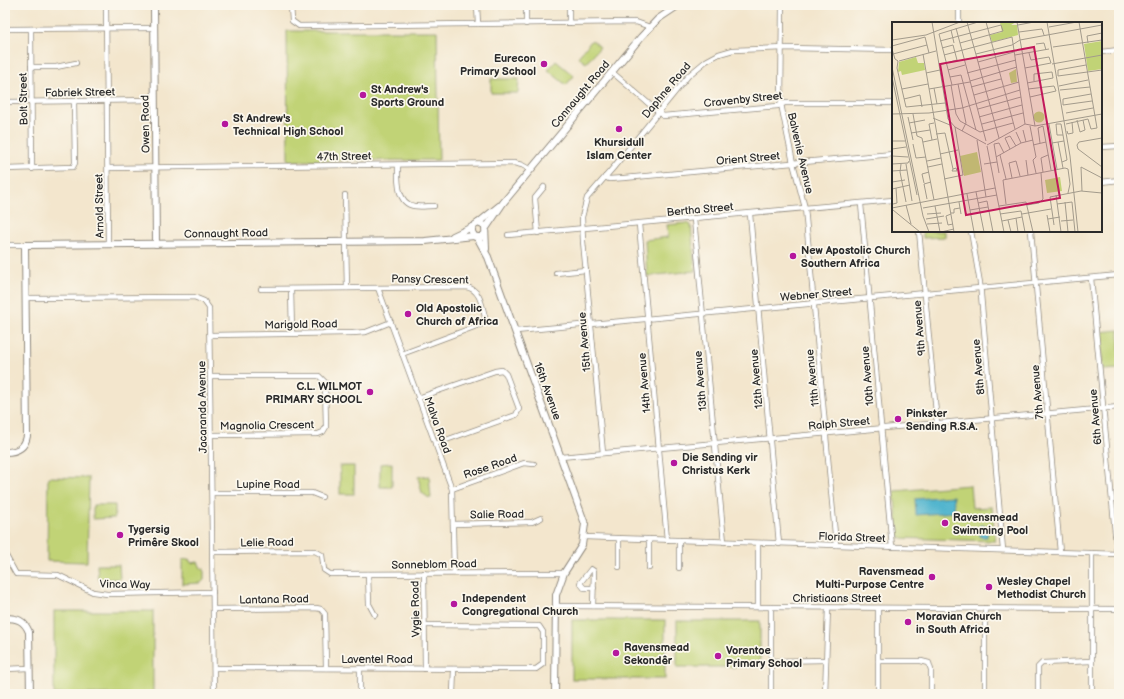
<svg xmlns="http://www.w3.org/2000/svg" width="1124" height="699" font-family="'Balsamiq Sans',sans-serif">
	<style>
		.green { fill: #c1d376; stroke: #767f50 }
		.water { fill: #4eb3cd; stroke: #3c6f7c }
		.lines { fill: none; stroke-linecap: round; stroke-linejoin: round }
		.street-casing { stroke: #8f887c; stroke-width: 6 }
		.secondary-casing { stroke: #8f887c; stroke-width: 8 }
		.street { stroke: #fff; stroke-width: 4.5 }
		.secondary { stroke: #fff; stroke-width: 6 }
		.poi-dot { fill: #b5179e; stroke: #fbf7ec; stroke-width: 1.5 }
		.labels { text-anchor: middle; stroke-width: 3.5; stroke-linejoin: round; paint-order: stroke }
		.poi-label { font-size: 11px; font-weight: bold; fill: #2b2b2b; stroke: #fbf7ec; text-anchor: start }
		.street-label { font-size: 11px; fill: #2b2b2b; stroke: #fbf7ec }
		.inset-road { fill: none; stroke: #a39b8c; stroke-width: 1 }
		.view { fill: #c2185b; fill-opacity: 0.15; stroke: #c2185b; stroke-width: 2 }
		.inset-edge { fill: none; stroke: #2b2b2b; stroke-width: 2 }
	</style>
	<rect width="100%" height="100%" fill="#fbf7ec"/>
	<filter id="ink" filterUnits="userSpaceOnUse"><feTurbulence type="fractalNoise" baseFrequency=".025" numOctaves="2"/><feDisplacementMap in="SourceGraphic" scale="8" xChannelSelector="R" yChannelSelector="G"/><feConvolveMatrix kernelMatrix="1 2 1 2 8 2 1 2 1" color-interpolation-filters="sRGB"/></filter>
	<filter id="wash" filterUnits="userSpaceOnUse"><feTurbulence type="fractalNoise" baseFrequency=".012" numOctaves="4" result="noise"/><feDisplacementMap in="SourceGraphic" scale="16" xChannelSelector="R" yChannelSelector="G"/><feGaussianBlur stdDeviation="0.9" result="paint"/><feColorMatrix in="noise" values="0 0 0 0 0 0 0 0 0 0 0 0 0 0 0 0 0 1.4 0 .05"/><feComposite in="paint" operator="in"/></filter>
	<g filter="url(#wash)">
		<rect width="100%" height="100%" fill="#f3e6cd"/>
		<g class="green">
			<path d="M287 31H437L439 160 288 161Z"/>
			<path d="M592 40 600 47 586 63 578 57Z"/>
			<path d="M556 61 574 76 566 85 548 70Z"/>
			<path d="M491 79H519L518 93H491Z"/>
			<path d="M687 223 691 225 695 271 647 276 645 240 668 237 667 225Z"/>
			<path d="M923 231H945V237L923 238Z"/>
			<path d="M1119 330V369L1103 370 1100 332Z"/>
			<path d="M392 463V487H380V464Z"/>
			<rect x="340" y="466" width="14" height="28"/>
			<path d="M429 476 431 498H429L422 493 418 477Z"/>
			<path d="M48 477 89 478 87 562 47 561Z"/>
			<path d="M970 485 972 508 992 507 995 541 899 538 894 491Z"/>
			<path d="M93 505H115V518L93 519Z"/>
			<path d="M189 559 191 563 198 562 201 568 204 569V580L201 583 182 584V560Z"/>
			<path d="M97 565H119L120 579H98Z"/>
			<rect x="54" y="611" width="99" height="83"/>
			<rect x="572" y="620" width="93" height="59"/>
			<rect x="677" y="621" width="83" height="46"/>
		</g>
		<g class="water">
			<path d="M953 496 955 512 916 515 915 499Z"/>
			<path d="M980 525 988 526 987 537H980Z"/>
		</g>
	</g>
	<g filter="url(#ink)">
		<g class="lines">
			<g class="street-casing">
				<g id="street">
					<path d="M106 5 108 244"/>
					<path d="M291 5 292 21 299 26 636 22 650 27"/>
					<path d="M477 5 478 24"/>
					<path d="M526 5V24"/>
					<path d="M569 5V23"/>
					<path d="M782 5 781 104 793 163 805 208 836 545"/>
					<path d="M959 23V5"/>
					<path d="M5 29 154 28"/>
					<path d="M31 29 32 169"/>
					<path d="M1101 52 1119 50"/>
					<path d="M31 67H56L76 63"/>
					<path d="M612 72 663 116 778 106 785 103H893"/>
					<path d="M5 102 155 100"/>
					<path d="M1101 147 1119 146"/>
					<path d="M398 165C398 178 396 203 414 206 420 207 427 206 434 206"/>
					<path d="M108 168 514 163 522 165 531 170"/>
					<path d="M5 169 73 167 75 163 74 101"/>
					<path d="M605 177 609 179 624 178 893 154"/>
					<path d="M1101 182 1119 180"/>
					<path d="M345 195 347 288"/>
					<path d="M861 204 892 547"/>
					<path d="M750 214 779 544"/>
					<path d="M694 219 724 542"/>
					<path d="M639 224 667 540"/>
					<path d="M919 231 937 423"/>
					<path d="M971 231 980 283 1003 550"/>
					<path d="M1031 231 1060 552"/>
					<path d="M538 233 535 198 544 187"/>
					<path d="M508 235 893 200"/>
					<path d="M5 245H25"/>
					<path d="M556 273 586 270"/>
					<path d="M1091 278 1117 554"/>
					<path d="M378 288 452 489 454 573"/>
					<path d="M261 289 466 287C480 289 482 305 485 317L482 324 402 354"/>
					<path d="M291 289 292 333"/>
					<path d="M26 298 194 297 204 301 209 308 214 694"/>
					<path d="M516 331 1119 275"/>
					<path d="M211 335 353 333 366 332 391 322"/>
					<path d="M211 376H319L325 382 326 427 323 432 318 434 212 435"/>
					<path d="M418 398 495 371 502 370 506 374 518 406 519 409 516 415 435 444"/>
					<path d="M603 453 583 241 582 217 587 198 613 168 688 76 706 61 719 54 733 50 786 48 893 50"/>
					<path d="M561 457 1119 407"/>
					<path d="M452 489 524 463 534 464"/>
					<path d="M212 493H312L322 497"/>
					<path d="M453 524 532 522 541 518"/>
					<path d="M584 537 1119 554"/>
					<path d="M758 543V607"/>
					<path d="M213 552 315 551 322 555 324 570 330 574 564 573"/>
					<path d="M5 554 16 574 58 575 93 592 107 594 213 592"/>
					<path d="M619 567V538"/>
					<path d="M649 568V539"/>
					<path d="M679 568V540"/>
					<path d="M424 573 425 669"/>
					<path d="M368 574 369 604 375 615"/>
					<path d="M556 606 1119 609"/>
					<path d="M593 606 594 571 591 569 580 583 584 588H594"/>
					<path d="M213 609 316 608 321 609 325 614 326 668"/>
					<path d="M771 661 826 660"/>
					<path d="M878 661H921L929 663 931 670V694"/>
					<path d="M214 668 536 669 543 664V632L539 626 424 625"/>
					<path d="M5 669 30 668"/>
					<path d="M360 694V668"/>
					<path d="M453 694 454 669"/>
					<path d="M771 694V607"/>
					<path d="M825 694 828 608"/>
					<path d="M878 694V608"/>
					<path d="M985 694V608"/>
					<path d="M1038 694V667L1042 663 1092 661"/>
					<path d="M1092 694V553"/>
				</g>
			</g>
			<g class="secondary-casing">
				<g id="secondary">
					<path d="M154 5 156 244"/>
					<path d="M478 223 499 206"/>
					<path d="M486 228 503 203 641 37 658 19 679 5"/>
					<path d="M485 234 481 237H475L472 232V227L478 223 485 226 486 249"/>
					<path d="M453 236 472 227"/>
					<path d="M477 237 488 257 585 524 582 545 564 573 556 595 555 694"/>
					<path d="M5 452C17 452 25 448 27 436L25 245 425 241 474 236"/>
					<path d="M5 618C17 618 24 620 29 632L30 694"/>
				</g>
			</g>
			<use href="#street" class="street"/>
			<use href="#secondary" class="secondary"/>
		</g>
	</g>
	<g class="poi-dot">
		<circle cx="544" cy="64" r="4"/>
		<circle cx="363" cy="95" r="4"/>
		<circle cx="225" cy="124" r="4"/>
		<circle cx="619" cy="129" r="4"/>
		<circle cx="793" cy="256" r="4"/>
		<circle cx="408" cy="314" r="4"/>
		<circle cx="370" cy="392" r="4"/>
		<circle cx="898" cy="419" r="4"/>
		<circle cx="674" cy="463" r="4"/>
		<circle cx="945" cy="523" r="4"/>
		<circle cx="120" cy="535" r="4"/>
		<circle cx="932" cy="577" r="4"/>
		<circle cx="989" cy="587" r="4"/>
		<circle cx="454" cy="604" r="4"/>
		<circle cx="908" cy="622" r="4"/>
		<circle cx="616" cy="653" r="4"/>
		<circle cx="718" cy="656" r="4"/>
	</g>
	<g class="labels">
		<g class="poi-label">
			<text x="536" y="62" text-anchor="end">Eurecon<tspan x="536" dy="13">Primary School</tspan></text>
			<text x="371" y="93">St Andrew's<tspan x="371" dy="13">Sports Ground</tspan></text>
			<text x="233" y="122">St Andrew's<tspan x="233" dy="13">Technical High School</tspan></text>
			<text x="619" y="146" text-anchor="middle">Khursidull<tspan x="619" dy="13">Islam Center</tspan></text>
			<text x="801" y="254">New Apostolic Church<tspan x="801" dy="13">Southern Africa</tspan></text>
			<text x="416" y="312">Old Apostolic<tspan x="416" dy="13">Church of Africa</tspan></text>
			<text x="362" y="390" text-anchor="end">C.L. WILMOT<tspan x="362" dy="13">PRIMARY SCHOOL</tspan></text>
			<text x="906" y="417">Pinkster<tspan x="906" dy="13">Sending R.S.A.</tspan></text>
			<text x="682" y="461">Die Sending vir<tspan x="682" dy="13">Christus Kerk</tspan></text>
			<text x="953" y="521">Ravensmead<tspan x="953" dy="13">Swimming Pool</tspan></text>
			<text x="128" y="533">Tygersig<tspan x="128" dy="13">Primêre Skool</tspan></text>
			<text x="924" y="575" text-anchor="end">Ravensmead<tspan x="924" dy="13">Multi-Purpose Centre</tspan></text>
			<text x="997" y="585">Wesley Chapel<tspan x="997" dy="13">Methodist Church</tspan></text>
			<text x="462" y="602">Independent<tspan x="462" dy="13">Congregational Church</tspan></text>
			<text x="916" y="620">Moravian Church<tspan x="916" dy="13">in South Africa</tspan></text>
			<text x="624" y="651">Ravensmead<tspan x="624" dy="13">Sekondêr</tspan></text>
			<text x="726" y="654">Vorentoe<tspan x="726" dy="13">Primary School</tspan></text>
		</g>
		<g class="street-label">
			<text transform="translate(666 90) rotate(-50)" y="4">Daphne Road</text>
			<text transform="translate(80 92) rotate(-1)" y="4">Fabriek Street</text>
			<text transform="translate(580 94) rotate(-50)" y="4">Connaught Road</text>
			<text transform="translate(23 99) rotate(-91)" y="4">Bolt Street</text>
			<text transform="translate(743 99) rotate(-6)" y="4">Cravenby Street</text>
			<text transform="translate(145 124) rotate(-91)" y="4">Owen Road</text>
			<text transform="translate(801 153) rotate(77)" y="4">Balvenie Avenue</text>
			<text transform="translate(344 156) rotate(-1)" y="4">47th Street</text>
			<text transform="translate(748 158) rotate(-5)" y="4">Orient Street</text>
			<text transform="translate(99 206) rotate(-91)" y="4">Arnold Street</text>
			<text transform="translate(700 209) rotate(-5)" y="4">Bertha Street</text>
			<text transform="translate(226 233) rotate(-1)" y="4">Connaught Road</text>
			<text transform="translate(430 279) rotate(1)" y="4">Pansy Crescent</text>
			<text transform="translate(816 294) rotate(-5)" y="4">Webner Street</text>
			<text transform="translate(301 324) rotate(-1)" y="4">Marigold Road</text>
			<text transform="translate(919 328) rotate(-95)" y="4">9th Avenue</text>
			<text transform="translate(584 342) rotate(-95)" y="4">15th Avenue</text>
			<text transform="translate(978 367) rotate(-95)" y="4">8th Avenue</text>
			<text transform="translate(867 376) rotate(-95)" y="4">10th Avenue</text>
			<text transform="translate(812 378) rotate(-96)" y="4">11th Avenue</text>
			<text transform="translate(756 379) rotate(-95)" y="4">12th Avenue</text>
			<text transform="translate(700 381) rotate(-95)" y="4">13th Avenue</text>
			<text transform="translate(644 383) rotate(-95)" y="4">14th Avenue</text>
			<text transform="translate(548 391) rotate(70)" y="4">16th Avenue</text>
			<text transform="translate(1037 392) rotate(-95)" y="4">7th Avenue</text>
			<text transform="translate(202 407) rotate(-91)" y="4">Jacaranda Avenue</text>
			<text transform="translate(1095 417) rotate(-95)" y="4">6th Avenue</text>
			<text transform="translate(839 423) rotate(-5)" y="4">Ralph Street</text>
			<text transform="translate(267 425) rotate(-1)" y="4">Magnolia Crescent</text>
			<text transform="translate(438 425) rotate(70)" y="4">Malva Road</text>
			<text transform="translate(490 466) rotate(-19)" y="4">Rose Road</text>
			<text x="268" y="488">Lupine Road</text>
			<text transform="translate(497 514) rotate(-1)" y="4">Salie Road</text>
			<text transform="translate(852 537) rotate(2)" y="4">Florida Street</text>
			<text transform="translate(267 542) rotate(-1)" y="4">Lelie Road</text>
			<text transform="translate(434 564) rotate(-1)" y="4">Sonneblom Road</text>
			<text transform="translate(125 584) rotate(1)" y="4">Vinca Way</text>
			<text x="837" y="602">Christiaans Street</text>
			<text transform="translate(274 599) rotate(-1)" y="4">Lantana Road</text>
			<text transform="translate(415 609) rotate(-91)" y="4">Vygie Road</text>
			<text x="377" y="663">Laventel Road</text>
		</g>
	</g>
	<g transform="translate(892 22)">
		<rect width="210" height="210" fill="#f3e6cd"/>
		<path d="M108 0H124L119 3H125L126 13 100 20 98 13 110 10Z" fill="#c1d376"/>
		<path d="M210 19V47L196 49 192 22ZM24 35 26 41H32L33 48 10 53 9 49 6 50 7 40ZM124 47 125 60 119 61 117 51ZM141.5 95a5.5 5.5 0 1 1 11 0a5.5 5.5 0 1 1-11 0ZM85 130 89 150 72 154 68 134ZM168 155 170 169 155 171 153 158Z" fill="#c1d376"/>
		<path class="inset-road" d="M40 0 56 97 63 105 94 122M75 0 107 116M94 0 123 107M125 0 143 104M155 0 178 134 186 210M126 3 142 0M157 5 185 0M64 6 94 119M59 8 62 21M127 10 150 7 152 13M0 18 34 13 68 0M48 19 109 3 111 9 68 21M196 21 195 14 210 11M144 22 152 21 154 28M0 24 33 15 37 31M161 25 210 18M0 27 3 37 6 39M1 32 35 23M31 32 62 210M84 32 120 23 128 18 210 3M52 33 120 15 133 102M123 33 157 27M6 39 5 46 14 85 53 81M7 39 44 29M86 40 122 30M160 42 210 33M47 43 65 38 61 23 50 26M194 43 166 48V54L210 48M0 45 31 194 37 210M133 46 159 41 157 35 139 38 137 31M56 48 73 43M34 51 48 48M75 51 124 38M0 55 25 173M58 55 69 53 84 108M78 59 125 45M135 61 161 56 160 50 142 52V59M66 62 74 101 70 109M59 63 64 92 68 99 88 110 121 101M60 63 47 12 86 0M167 64 196 58M79 65 109 57M42 66 45 82M10 67 36 62M37 67 78 60M136 67 162 64 164 69 138 75M168 68 198 65M199 72 171 77V83L200 79M82 73 127 60M12 77 28 73 30 85M86 87 129 75M174 91 201 86M0 92 37 91 70 86 128 68M21 92 25 114 30 116 42 178M16 95 21 118M87 95 130 83M41 96 58 103M185 98 188 110 193 108 191 98M17 101 33 98M90 102 131 91M133 102 143 104 210 92M157 102 165 147M174 102 196 97 199 107 205 106 187 0M138 104 144 135 141 138 144 151M131 108 134 120M175 109 176 112 181 111 180 100M124 110 129 121M19 111 38 108M44 112 53 111 61 147 60 149H65L64 146 61 147M210 116 187 120 185 123 186 127 210 145M40 118 37 102 42 101M85 118 94 175M0 119H13M31 120 45 117M166 120 171 146M148 121 146 106 151 104 159 148M160 121 172 119M21 122 24 136 34 135M95 123 133 102M141 123 154 120M95 124 112 210M0 127 14 125M118 127 113 116 118 114 124 124M48 132 66 128M108 133 114 157M0 134 16 135M104 135 129 121 141 118M134 138 136 153M35 139 49 136M170 140 175 138 172 119 171 113 169 102H164L165 113H171M0 142 16 141 17 139M9 142 8 150 14 180M14 142 20 179M92 142 105 140M36 145 50 142M0 149 15 148M151 150 149 136 156 133M107 151 102 122 107 121 112 131M120 156 117 141 124 139 128 154M52 157 71 153 63 105M0 160 13 158M32 161 30 152 37 150M0 167 18 163M189 169 210 171M190 169 189 145 210 156M84 170 92 210M75 172 82 210M164 173 169 210M35 177 32 162 39 160M67 180 69 192M173 180 176 210M86 181 95 179 101 210M1 182 5 181 4 166M114 182 111 158 173 146 176 147 178 162 176 171M165 182 180 180 183 210M14 183 19 202M135 183 147 181 151 177 149 151M43 184 48 210M107 184 134 180 141 210M0 186 103 166M31 186 105 173M1 188 28 210M78 188 96 185M59 191H62V187L68 186M35 192 49 191M59 192 54 194 56 203 61 202M108 192 129 189 133 210M130 192 159 187M155 193 158 210M124 196 126 210M34 197 52 194M156 197 168 195M116 198 119 210M110 199 130 195M169 199 181 198M35 202 50 201M162 203 158 175 189 169M49 210 62 207"/>
		<path class="view" d="M142 25 168 176 74 193 48 42Z"/>
		<rect width="210" height="210" class="inset-edge"/>
	</g>
	<rect width="1124" height="699" fill="none" stroke="#fbf7ec" stroke-width="20"/>
</svg>
